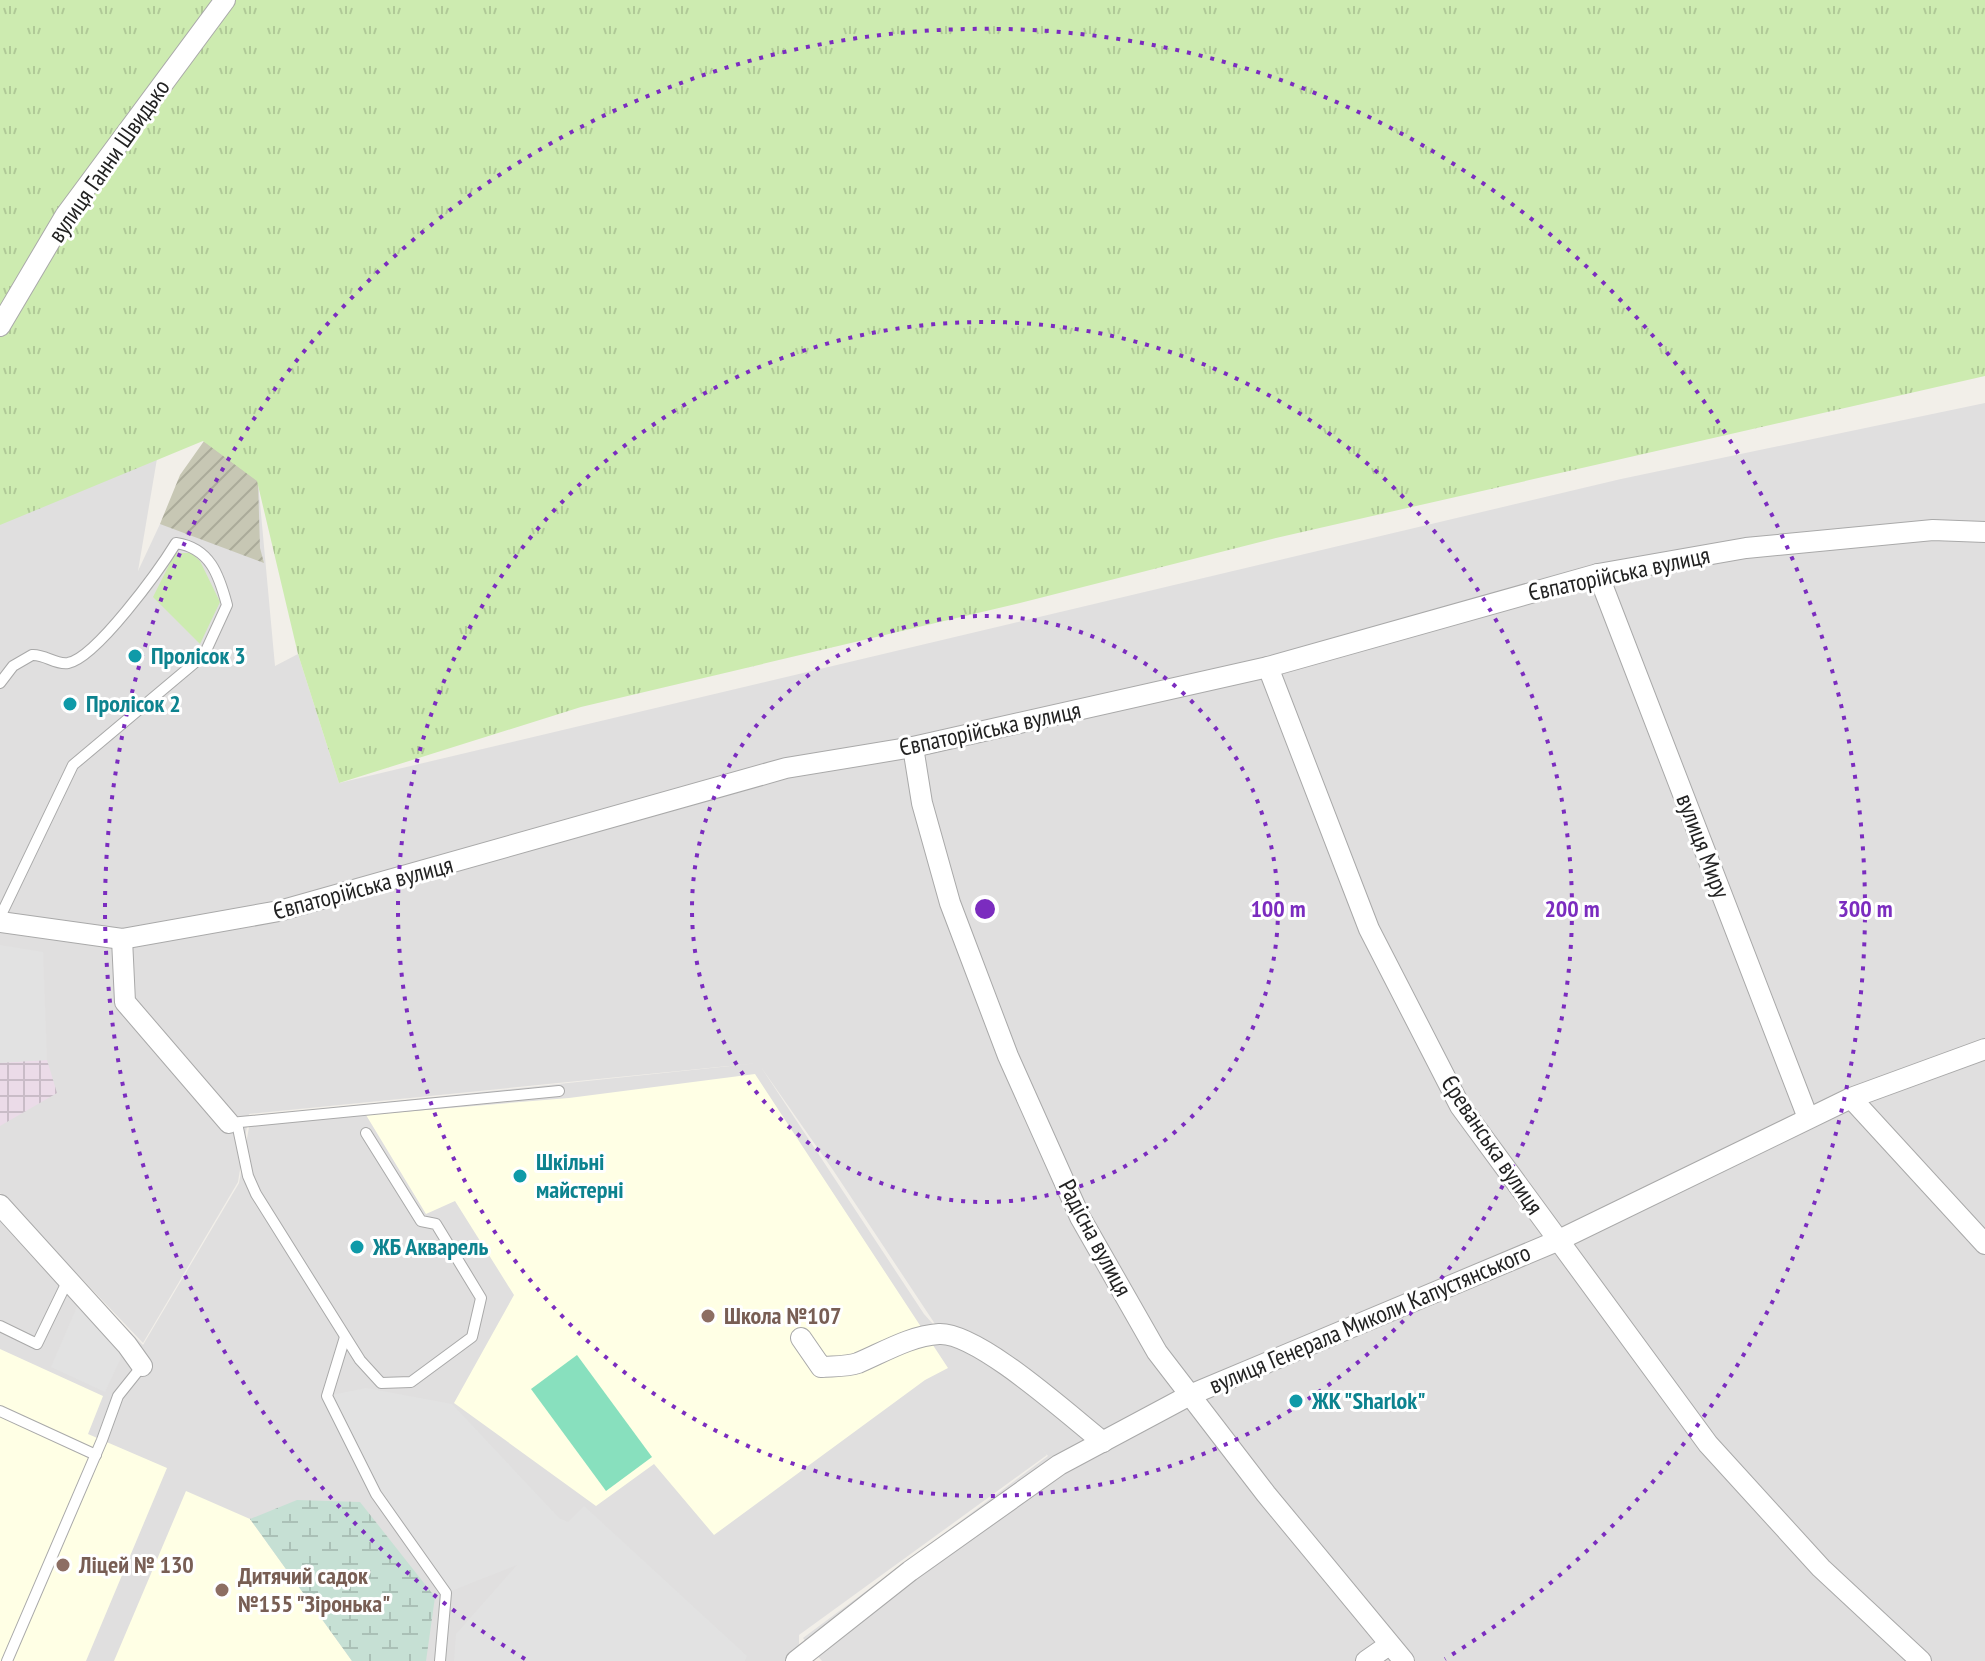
<svg xmlns="http://www.w3.org/2000/svg" width="1985" height="1661" font-family="'PT Sans Narrow',sans-serif">
	<style>
		.residential { fill: #e0dfdf; fill-rule: evenodd }
		.industrial { fill: url(#industrial-grid) }
		.education { fill: #ffffe5 }
		.construction { fill: url(#construction-furrows) }
		.grass { fill: url(#grass-tufts) }
		.wetland { fill: url(#wetland-marsh) }
		.garden { fill: #cdebb0 }
		.pitch { fill: #88e0be }
		.parking { fill: #e2e2e2 }
		.lines { fill: none; stroke-linecap: round; stroke-linejoin: round }
		.lane-casing { stroke: #a9a9a9; stroke-width: 12 }
		.street-casing { stroke: #a9a9a9; stroke-width: 22 }
		.lane { stroke: #fff; stroke-width: 10 }
		.street { stroke: #fff; stroke-width: 20 }
		.ring { fill: none; stroke: #7b2cbf; stroke-width: 4; stroke-dasharray: 4 8 }
		.culture-dot { fill: #0f9aa8; stroke: #fff; stroke-width: 3 }
		.education-dot { fill: #8d6e63; stroke: #fff; stroke-width: 3 }
		.labels { text-anchor: middle; stroke-width: 6; stroke-linejoin: round; paint-order: stroke }
		.street-label { font-size: 24px; fill: #222; stroke: #fff }
		.culture-label { font-size: 24px; font-weight: bold; fill: #0d838f; stroke: #fff; text-anchor: start }
		.education-label { font-size: 24px; font-weight: bold; fill: #785e54; stroke: #fff; text-anchor: start }
		.centre { fill: #7b2cbf; stroke: #fff; stroke-width: 4 }
		.ring-label { font-size: 24px; text-anchor: middle; font-weight: bold; fill: #7b2cbf; stroke: #fff; stroke-width: 6; stroke-linejoin: round; paint-order: stroke }
	</style>
	<defs>
		<pattern id="industrial-grid" width="8" height="8" patternUnits="userSpaceOnUse" patternTransform="scale(2)"><rect width="8" height="8" fill="#ebdbe8"/><path d="M0 4h8M4 0v8" fill="none" stroke="#c9bcc7"/></pattern>
		<pattern id="construction-furrows" width="10" height="10" patternUnits="userSpaceOnUse" patternTransform="scale(2)"><rect width="10" height="10" fill="#c7c7b4"/><path d="M-1 1l2-2M0 10L10 0M9 11l2-2" fill="none" stroke="#abab9a"/></pattern>
		<pattern id="grass-tufts" width="24" height="20" patternUnits="userSpaceOnUse" patternTransform="scale(2)"><rect width="24" height="20" fill="#cdebb0"/><path d="M3 7l-1-3M5 7V3M7 7l1-3M15 17l-1-3M17 17v-4M19 17l1-3" fill="none" stroke="#b0c997"/></pattern>
		<pattern id="wetland-marsh" width="20" height="14" patternUnits="userSpaceOnUse" patternTransform="scale(2)"><rect width="20" height="14" fill="#c6e0d4"/><path d="M1 5h8M5 5V1M11 12h8M15 12V8" fill="none" stroke="#aac0b6"/></pattern>
	</defs>
	<rect width="100%" height="100%" fill="#f2efe9"/>
	<path class="residential" d="M0 0 160 441 138 571 160 524 258 481 275 666 298 654 339 783 1621 479 1985 403V1661H822L803 1638 1048 1456 1041 1448 1047 1455 799 1635V1644L812 1661H0V1197L143 1345 239 1183 251 1116 759 1063 249 1114 238 1182 143 1343 0 1193ZM761 1067 833 1170 941 1333 924 1314Z"/>
	<path class="industrial" d="M47 1060 57 1093 0 1126V1062Z"/>
	<g class="education">
		<path d="M755 1074 948 1368 925 1380 714 1535 654 1464 596 1506 454 1403 514 1295 455 1201 426 1214 366 1115 569 1098Z"/>
		<path d="M0 1349 103 1396 88 1434 167 1468 86 1661H0Z"/>
		<path d="M186 1491 250 1519 352 1661H114Z"/>
	</g>
	<path class="construction" d="M204 441 258 481 260 548 264 563 160 524 180 475Z"/>
	<path class="grass" d="M0 0H1985V376L1276 538 1020 603 581 707 339 783 298 654 257 481 203 441 0 525Z"/>
	<path class="wetland" d="M297 1500 360 1502 435 1597 426 1661H352L250 1519Z"/>
	<path class="garden" d="M175 553H191L200 561 220 602 200 644 153 597Z"/>
	<path class="pitch" d="M577 1355 652 1457 606 1491 531 1389Z"/>
	<g class="parking">
		<path d="M0 945 43 952 47 1060 0 1063Z"/>
		<path d="M82 1295 127 1345 105 1392 51 1367Z"/>
		<path d="M366 1388 452 1404 559 1518 568 1522 584 1506 747 1656 745 1661H454L456 1634 517 1565 446 1593 376 1494 327 1396Z"/>
	</g>
	<g class="lines">
		<g class="lane-casing">
			<g id="lane">
				<path d="M0 683 13 666 32 655C45 654 55 665 68 663 96 658 160 569 176 543 210 548 219 575 227 605L204 655 73 765 0 917"/>
				<path d="M229 1123 238 1128 248 1176 256 1194 360 1360 381 1383 411 1382 472 1337 481 1298 436 1224 421 1221 366 1133"/>
				<path d="M230 1123 559 1091"/>
				<path d="M0 1326 37 1344 68 1280"/>
				<path d="M345 1337 327 1396 376 1494 446 1593 440 1661"/>
				<path d="M0 1411 96 1455"/>
				<path d="M7 1661 102 1440 118 1396 142 1366"/>
			</g>
		</g>
		<g class="street-casing">
			<g id="street">
				<path d="M0 326 65 216 225 0"/>
				<path d="M1598 574 1808 1118"/>
				<path d="M1268 667 1369 929 1460 1106 1708 1444 1821 1568 1921 1661"/>
				<path d="M913 747 922 803 950 903 1008 1056 1080 1217 1157 1352 1266 1494 1404 1661"/>
				<path d="M0 922 122 939 279 911 786 768 913 747 1268 667 1598 574 1746 548 1933 530 1985 532"/>
				<path d="M122 939 125 1002 229 1123"/>
				<path d="M1851 1098 1985 1244"/>
				<path d="M0 1205 127 1345 142 1366"/>
				<path d="M801 1338 821 1367C833 1366 847 1367 858 1363 884 1352 910 1336 939 1334 978 1332 1070 1416 1103 1442"/>
				<path d="M796 1661 910 1571 1059 1465 1190 1395 1557 1241 1851 1098 1985 1049"/>
				<path d="M1366 1661 1389 1645"/>
			</g>
		</g>
		<use href="#lane" class="lane"/>
		<use href="#street" class="street"/>
	</g>
	<g class="ring">
		<circle cx="985" cy="909" r="293"/>
		<circle cx="985" cy="909" r="587"/>
		<path d="M525 1659A880 880 0 1 1 1445 1659"/>
	</g>
	<g class="culture-dot">
		<circle cx="135" cy="656" r="8"/>
		<circle cx="70" cy="704" r="8"/>
		<circle cx="520" cy="1176" r="8"/>
		<circle cx="357" cy="1247" r="8"/>
		<circle cx="1296" cy="1401" r="8"/>
	</g>
	<g class="education-dot">
		<circle cx="708" cy="1316" r="8"/>
		<circle cx="63" cy="1565" r="8"/>
		<circle cx="222" cy="1590" r="8"/>
	</g>
	<g class="labels">
		<g class="street-label">
			<text transform="translate(109 161) rotate(-55)" y="8">вулиця Ганни Швидько</text>
			<text transform="translate(1619 574) rotate(-12)" y="8">Євпаторійська вулиця</text>
			<text transform="translate(990 729) rotate(-12)" y="8">Євпаторійська вулиця</text>
			<text transform="translate(1703 846) rotate(69)" y="8">вулиця Миру</text>
			<text transform="translate(363 888) rotate(-15)" y="8">Євпаторійська вулиця</text>
			<text transform="translate(1492 1145) rotate(56)" y="8">Єреванська вулиця</text>
			<text transform="translate(1095 1238) rotate(62)" y="8">Радісна вулиця</text>
			<text transform="translate(1370 1319) rotate(-23)" y="8">вулиця Генерала Миколи Капустянського</text>
		</g>
		<g class="culture-label">
			<text x="151" y="664">Пролісок 3</text>
			<text x="86" y="712">Пролісок 2</text>
			<text x="536" y="1170">Шкільні<tspan x="536" dy="28">майстерні</tspan></text>
			<text x="373" y="1255">ЖБ Акварель</text>
			<text x="1312" y="1409">ЖК "Sharlok"</text>
		</g>
		<g class="education-label">
			<text x="724" y="1324">Школа №107</text>
			<text x="79" y="1573">Ліцей № 130</text>
			<text x="238" y="1584">Дитячий садок<tspan x="238" dy="28">№155 "Зіронька"</tspan></text>
		</g>
	</g>
	<circle cx="985" cy="909" r="12" class="centre"/>
	<g class="ring-label">
		<text x="1278" y="917">100 m</text>
		<text x="1572" y="917">200 m</text>
		<text x="1865" y="917">300 m</text>
	</g>
</svg>
